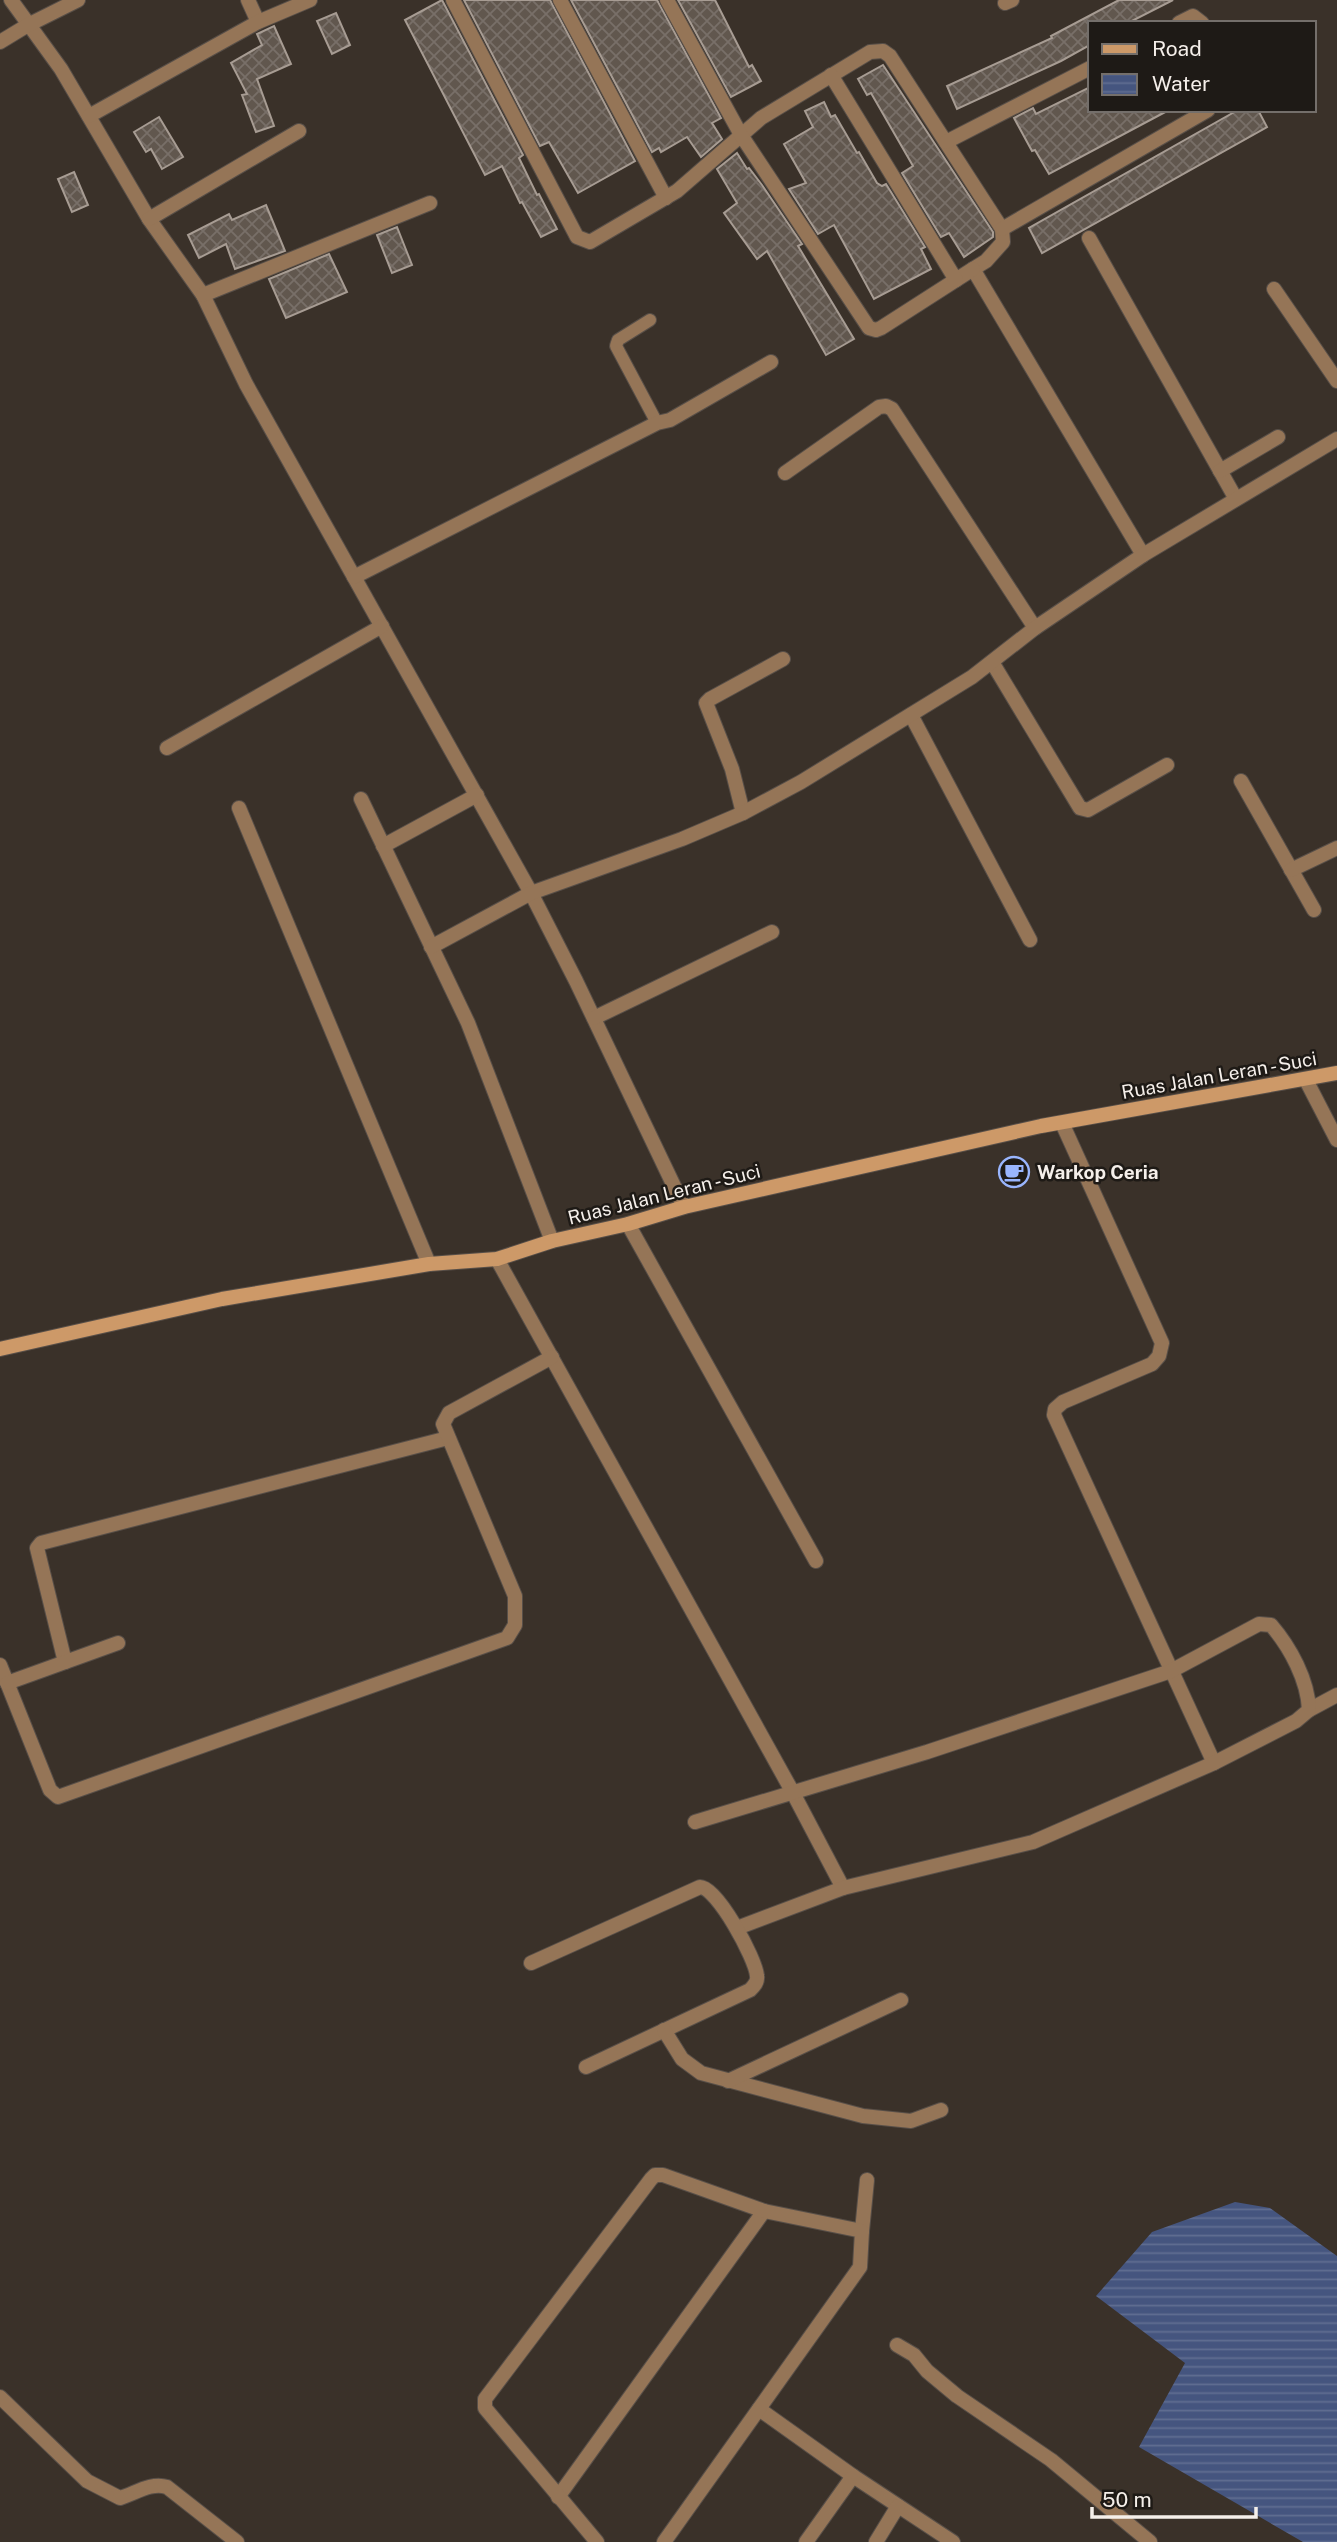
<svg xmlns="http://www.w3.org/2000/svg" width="1337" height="2542" font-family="'Public Sans',sans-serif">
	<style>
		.water { fill: url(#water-rules) }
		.building { fill: url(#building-cross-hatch); stroke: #a79c93; stroke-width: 2 }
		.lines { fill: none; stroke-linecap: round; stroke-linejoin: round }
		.lane-casing { stroke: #584f48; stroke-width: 14 }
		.street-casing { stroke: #584f48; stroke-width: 16 }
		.secondary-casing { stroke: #584f48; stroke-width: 16 }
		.lane { stroke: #957557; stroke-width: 12 }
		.street { stroke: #957557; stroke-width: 14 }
		.secondary { stroke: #cd9968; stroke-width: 14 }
		.labels { text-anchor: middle; stroke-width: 5; stroke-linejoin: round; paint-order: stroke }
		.street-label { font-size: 19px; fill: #f5efea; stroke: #1e1a16 }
		.poi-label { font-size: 19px; font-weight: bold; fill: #f5efea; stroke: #1e1a16; text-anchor: start }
	</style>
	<defs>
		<pattern id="water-rules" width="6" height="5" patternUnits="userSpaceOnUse" patternTransform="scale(1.75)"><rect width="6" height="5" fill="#45557f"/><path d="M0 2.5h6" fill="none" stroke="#606e91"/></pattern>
		<pattern id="building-cross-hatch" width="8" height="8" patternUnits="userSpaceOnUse" patternTransform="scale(1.75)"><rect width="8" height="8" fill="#61574e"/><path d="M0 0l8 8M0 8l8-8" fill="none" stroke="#786f68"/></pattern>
	</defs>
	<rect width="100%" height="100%" fill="#3a3129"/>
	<path class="water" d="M1235 2202 1270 2208 1337 2256V2542H1303L1139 2447 1185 2363 1096 2296 1152 2232Z"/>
	<g class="building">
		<path d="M442 0 523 155 519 158 537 195 539 194 557 229 541 237 522 202 520 203 502 166 485 175 405 20Z"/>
		<path d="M464 0H550L635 161 578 193 549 142 540 146Z"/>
		<path d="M571 0H657L721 118 712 123 722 139 701 157 687 137 661 152 659 148 652 152Z"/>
		<path d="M678 0H715L749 67 752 65 761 81 731 97Z"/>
		<path d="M1119 0H1173L1128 23H1090V45L1061 61 957 109 947 86 1052 38 1051 36Z"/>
		<path d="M336 13 350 45 332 54 317 21Z"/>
		<path d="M274 26 291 64 257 79 274 126 256 132 242 95 247 94 231 63 262 45 257 34Z"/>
		<path d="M883 65 993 232V237L964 257 949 233 941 237 902 173 913 166 871 93 867 95 858 79Z"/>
		<path d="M1090 87V110H1169L1049 174 1035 150 1032 151 1014 118 1033 108 1036 114Z"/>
		<path d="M824 102 831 117 835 115 857 153 859 152 877 183 882 186 886 184 925 247 921 249 931 269 874 299 834 225 818 234 789 189 806 183 784 144 813 127 805 111Z"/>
		<path d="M1238 110H1258L1267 127 1042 253 1029 228Z"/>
		<path d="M159 117 183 157 162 169 151 149 146 152 134 132Z"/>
		<path d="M737 153 747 169 749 168 762 185 802 244 798 246 854 339 826 355 767 251 757 259 724 213 737 203 717 169Z"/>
		<path d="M74 172 88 205 72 212 58 179Z"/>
		<path d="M266 205 285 251 235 269 226 244 199 258 188 235 229 214 232 220Z"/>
		<path d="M397 227 412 265 392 273 377 235Z"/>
		<path d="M329 254 347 292 286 318 269 279Z"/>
	</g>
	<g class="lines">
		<g class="lane-casing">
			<path id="lane" d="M650 320 618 340 616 346 657 423"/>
		</g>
		<g class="street-casing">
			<g id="street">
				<path d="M11 0 61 69 149 219 203 295 246 384 531 893 576 981 684 1207"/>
				<path d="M248 0 258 22"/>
				<path d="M453 0 577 237 590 242 677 191 761 118 870 52 883 51 890 56 1002 229 1003 242 986 261 973 269 1143 555"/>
				<path d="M560 0 666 198"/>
				<path d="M667 0 741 135 869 328 876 330 881 328 973 269"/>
				<path d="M1005 3 1012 0"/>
				<path d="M1179 23 1193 16 1202 23"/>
				<path d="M0 42 28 25 78 0"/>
				<path d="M831 75 956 280"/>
				<path d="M89 116 258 22 310 0"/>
				<path d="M946 142 1090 68"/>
				<path d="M149 219 299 131"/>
				<path d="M1002 229 1208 110"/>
				<path d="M1089 238 1236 499"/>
				<path d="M1274 289 1337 381"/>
				<path d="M203 295 430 203"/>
				<path d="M1220 471 1278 437"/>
				<path d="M785 473 879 407 886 406 892 409 1035 628"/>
				<path d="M354 577 657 423 670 420 771 362"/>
				<path d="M992 662 1080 808 1088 810 1167 765"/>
				<path d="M911 715 1030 940"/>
				<path d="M167 748 382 626"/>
				<path d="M1241 781 1314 910"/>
				<path d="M361 799 468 1023 552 1241"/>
				<path d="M239 808 429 1264"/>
				<path d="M743 813 732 769 706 703 710 699 783 659"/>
				<path d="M383 846 477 795"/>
				<path d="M1291 870 1337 848"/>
				<path d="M431 947 531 893 682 839 743 813 801 782 972 677 1035 628 1143 555 1337 439"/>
				<path d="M594 1018 772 932"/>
				<path d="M1306 1080 1337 1140"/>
				<path d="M1062 1123 1162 1343 1159 1356 1152 1364 1063 1402 1055 1409 1054 1415 1214 1763"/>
				<path d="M628 1224 816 1561"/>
				<path d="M497 1259 792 1791 843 1888"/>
				<path d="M65 1662 37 1548 41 1543 448 1438"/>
				<path d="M0 1665 50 1790 58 1797 507 1638 515 1625V1596L443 1424 449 1413 552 1357"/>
				<path d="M7 1683 118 1643"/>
				<path d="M1309 1710 1337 1695"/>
				<path d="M695 1822 927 1752 1171 1671 1259 1624 1271 1625C1290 1647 1308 1680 1309 1710L1296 1721 1214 1763 1033 1842 843 1888 737 1928"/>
				<path d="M531 1963 700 1887C717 1887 756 1959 757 1976 758 1982 754 1986 750 1990L586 2067"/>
				<path d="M664 2030 682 2059 701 2073 863 2116 911 2121 941 2110"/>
				<path d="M728 2081 901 2000"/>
				<path d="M862 2231 867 2180"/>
				<path d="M897 2345 914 2355 927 2371 957 2396 1051 2460 1150 2542"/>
				<path d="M0 2397 87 2481 120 2498C136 2493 151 2482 167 2487L237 2542"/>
				<path d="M759 2409 853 2476 953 2542"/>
				<path d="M558 2497 764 2211"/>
				<path d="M597 2542 485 2408V2399L651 2179 655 2175H663L764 2211 862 2231 860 2267 664 2542"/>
				<path d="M806 2542 853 2476"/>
				<path d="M876 2542 898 2506"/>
			</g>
		</g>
		<g class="secondary-casing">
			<path id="secondary" d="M0 1349 222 1299 429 1264 497 1259 552 1241 628 1224 684 1207 1041 1126 1337 1073"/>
		</g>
		<use href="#lane" class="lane"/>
		<use href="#street" class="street"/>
		<use href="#secondary" class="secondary"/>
	</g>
	<defs>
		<g id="cafe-ring" transform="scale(1.575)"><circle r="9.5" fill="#1e1a16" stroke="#99b5fd" stroke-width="1.5"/><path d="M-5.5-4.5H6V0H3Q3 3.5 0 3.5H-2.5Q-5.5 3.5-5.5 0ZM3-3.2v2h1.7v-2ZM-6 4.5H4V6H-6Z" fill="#99b5fd"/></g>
	</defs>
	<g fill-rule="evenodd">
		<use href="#cafe-ring" x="1014" y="1172"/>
	</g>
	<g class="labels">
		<g class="street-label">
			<text transform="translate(1219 1075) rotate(-10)" y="7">Ruas Jalan Leran - Suci</text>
			<text transform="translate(664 1194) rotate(-14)" y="7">Ruas Jalan Leran - Suci</text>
		</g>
		<g class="poi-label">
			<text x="1037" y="1179">Warkop Ceria</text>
		</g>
	</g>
	<rect x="1088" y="21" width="228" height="91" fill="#1e1a16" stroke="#746f6b" stroke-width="2"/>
	<rect x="1102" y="44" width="35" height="10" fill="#cd9968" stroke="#746f6b" stroke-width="2"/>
	<text x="1152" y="56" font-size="21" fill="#f5efea">Road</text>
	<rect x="1102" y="74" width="35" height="21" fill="url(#water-rules)" stroke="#746f6b" stroke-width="2"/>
	<text x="1152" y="91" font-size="21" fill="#f5efea">Water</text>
	<path d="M1092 2507v10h164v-10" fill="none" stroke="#f5efea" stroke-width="3.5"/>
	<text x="1102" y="2507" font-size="21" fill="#f5efea" stroke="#1e1a16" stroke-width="5" paint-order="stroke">50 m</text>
</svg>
